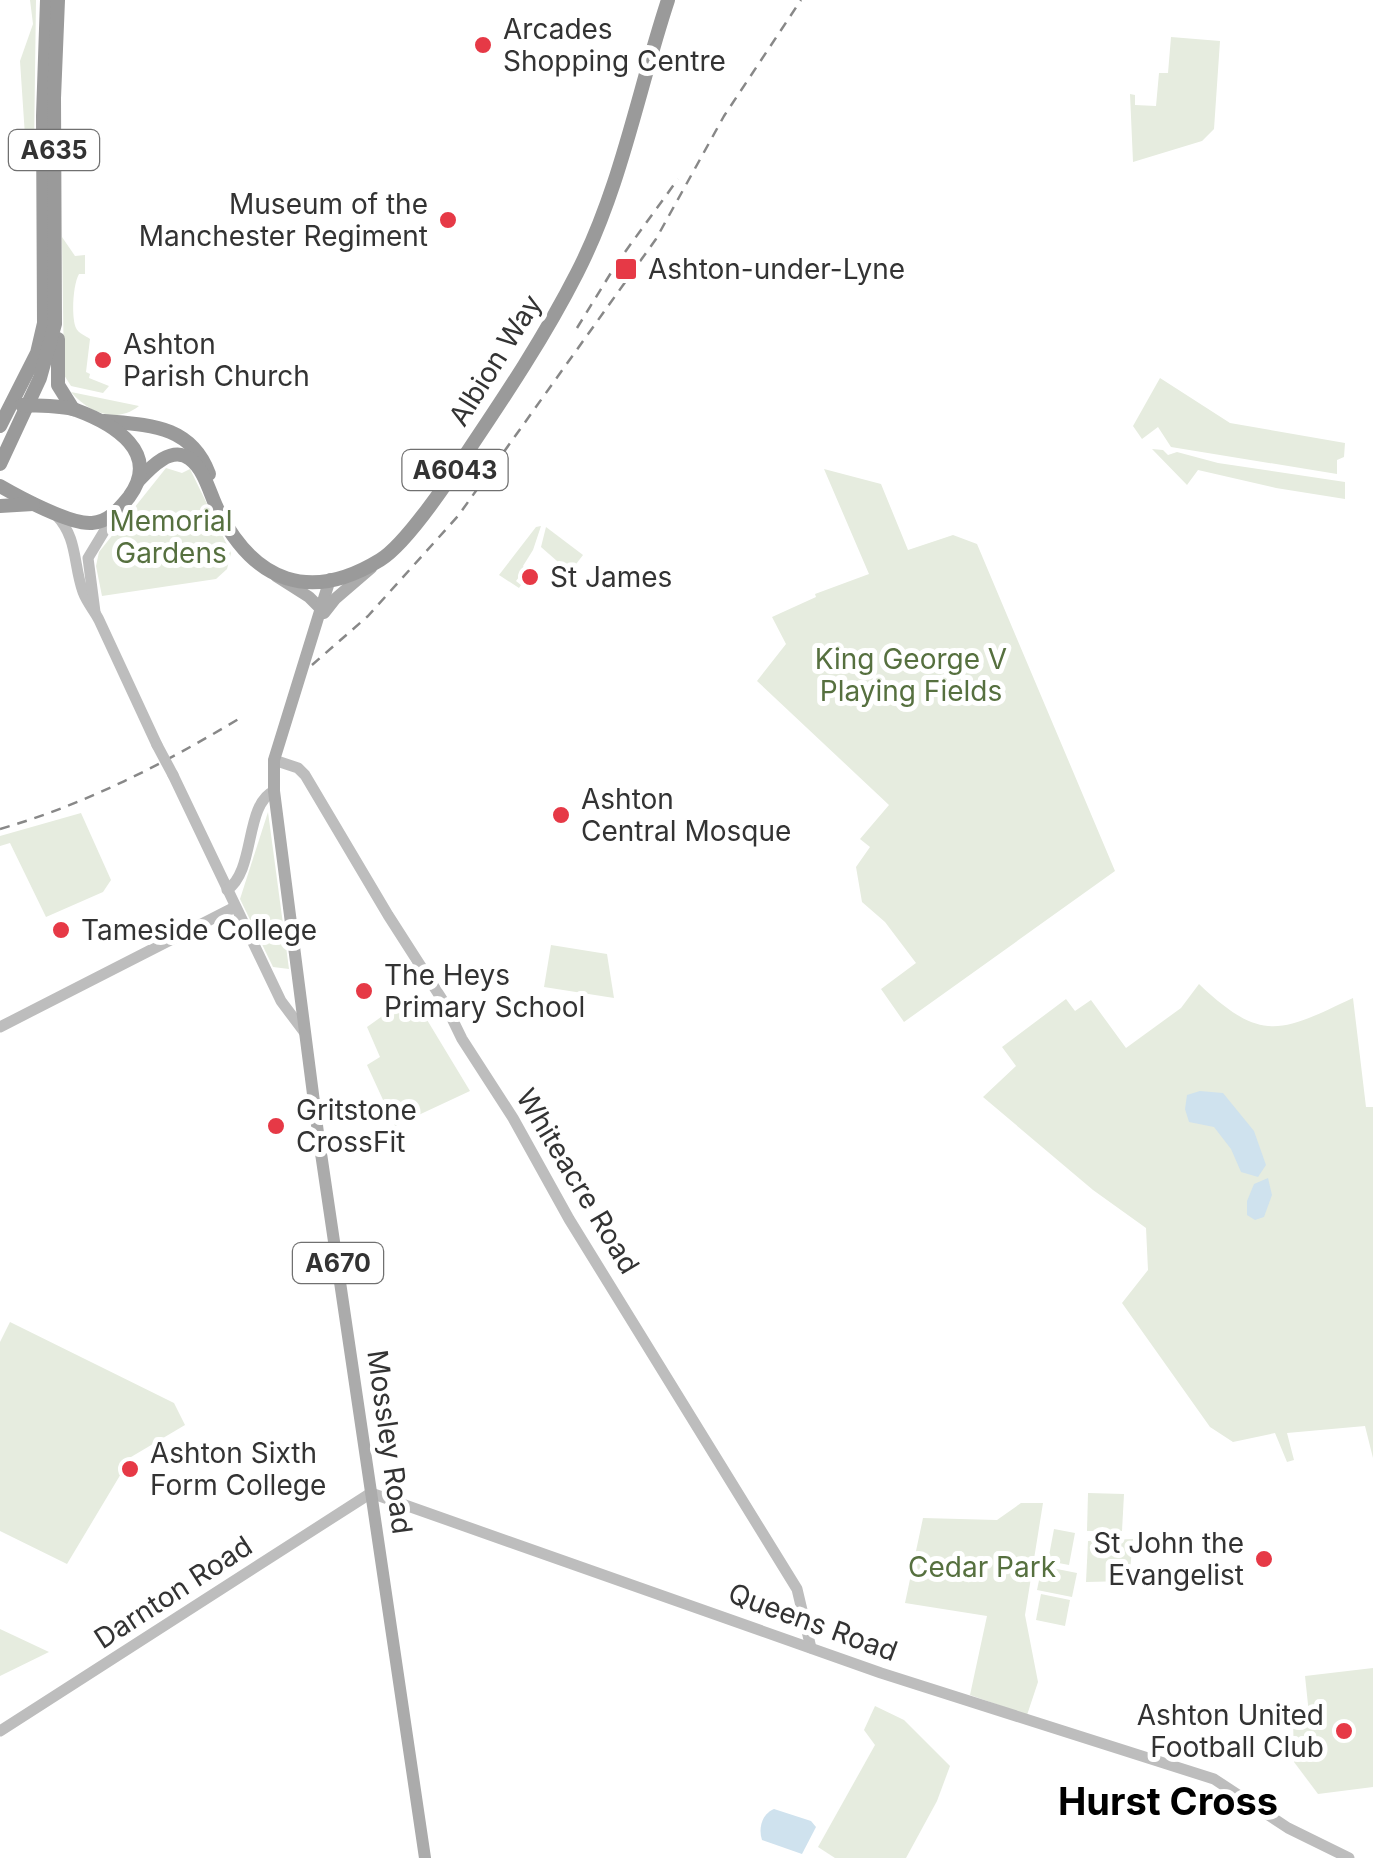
<svg xmlns="http://www.w3.org/2000/svg" width="1373" height="1858" font-family="Inter,sans-serif">
	<style>
		.green { fill: #e6ecdf }
		.water { fill: #cfe2ee }
		.lines { fill: none; stroke-linecap: round; stroke-linejoin: round }
		.secondary { stroke: #bdbdbd; stroke-width: 11 }
		.primary { stroke: #ababab; stroke-width: 12 }
		.highway { stroke: #9a9a9a; stroke-width: 14 }
		.rail { stroke: #888; stroke-width: 2.5; stroke-dasharray: 10 8; stroke-linecap: butt }
		.secondary-bridge { stroke: #bdbdbd; stroke-width: 11 }
		.poi-dot { fill: #e63946; stroke: #fff; stroke-width: 4 }
		.labels { text-anchor: middle; stroke-width: 10; stroke-linejoin: round; paint-order: stroke }
		.shield { fill: #fff; stroke: #707070; stroke-width: 2.5 }
		.shield-label { font-size: 25px; font-weight: bold; fill: #333 }
		.poi-label { font-size: 28px; fill: #333; stroke: #fff; text-anchor: start }
		.street-label { font-size: 28px; fill: #333; stroke: #fff }
		.park-label { font-size: 28px; fill: #56703f; stroke: #fff }
		.district-label { font-size: 38px; font-weight: bold; fill: #000; stroke: #fff }
	</style>
	<rect width="100%" height="100%" fill="#fff"/>
	<g class="green">
		<path d="M30 0H36L34 147 25 136 20 61 33 24Z"/>
		<path d="M1171 37 1220 41 1214 129 1202 141 1133 162 1130 94 1135 95V105L1156 106 1159 73H1168Z"/>
		<path d="M62 237 75 256 85 255V274H79C73 284 71 317 76 328 78 333 86 336 90 339L86 372 90 374 89 378 109 386 103 393 71 386 64 375Z"/>
		<path d="M1160 378 1230 423 1345 443 1344 457 1337 460V474L1171 447 1158 427 1142 439 1133 426Z"/>
		<path d="M71 392 139 406C116 424 89 413 71 392Z"/>
		<path d="M1152 449 1163 450 1168 455 1177 452 1218 463 1345 482V499L1276 488 1198 470 1187 485Z"/>
		<path d="M166 468 182 473 190 469 231 553 227 569 216 579 102 596 96 566 99 552Z"/>
		<path d="M824 469 881 484 908 550 953 535 977 544 1115 871 904 1022 881 989 916 963 885 922 862 902 856 867 870 847 860 839 889 805 757 681 786 644 772 617 816 597 815 594 869 574Z"/>
		<path d="M541 526 533 550 523 566 525 569 516 581 521 585 519 588 499 575 536 527Z"/>
		<path d="M546 527 583 555 560 585 557 561 541 547Z"/>
		<path d="M268 812 289 969 273 967 240 899Z"/>
		<path d="M81 813 111 880 103 892 46 917 10 843 0 846V836Z"/>
		<path d="M551 945 607 954 614 998 544 987Z"/>
		<path d="M1199 984C1262 1044 1281 1032 1353 998L1366 1107H1373V1458L1365 1426 1287 1433 1294 1460 1287 1462 1275 1433 1233 1442 1210 1427 1122 1303 1148 1270 1146 1228 1093 1190 983 1097 1016 1066 1002 1047 1066 999 1075 1011 1091 1000 1126 1048 1181 1008Z"/>
		<path d="M412 995 470 1091 395 1126 367 1065 380 1057 367 1027Z"/>
		<path d="M10 1322 174 1403 185 1425 131 1457 67 1564 0 1531V1342Z"/>
		<path d="M1088 1493 1124 1494 1122 1531H1087Z"/>
		<path d="M1021 1503H1043L1025 1615 1038 1682 1027 1715 970 1695 987 1616 905 1603 923 1518 997 1520Z"/>
		<path d="M1054 1529 1075 1533 1069 1565 1048 1561Z"/>
		<path d="M1133 1539 1129 1581 1086 1582 1088 1541Z"/>
		<path d="M1042 1566 1077 1573 1072 1597 1037 1590Z"/>
		<path d="M1041 1594 1070 1600 1065 1626 1036 1620Z"/>
		<path d="M0 1629 49 1652 0 1676Z"/>
		<path d="M1373 1668V1787L1318 1794 1294 1762 1293 1718 1309 1714 1305 1676Z"/>
		<path d="M875 1706 904 1720 950 1766 937 1801 906 1858H835L818 1847 875 1745 864 1730Z"/>
	</g>
	<g class="water">
		<path d="M1200 1091 1223 1093 1254 1131 1266 1165 1258 1177 1241 1172 1231 1149 1214 1127 1189 1122 1185 1109 1187 1095Z"/>
		<path d="M1268 1178 1272 1195 1264 1217 1255 1220 1247 1215V1201L1254 1184Z"/>
		<path d="M774 1809 811 1821 816 1827 802 1854 762 1840C758 1828 762 1814 774 1809Z"/>
	</g>
	<g class="lines">
		<g class="secondary">
			<path d="M56 515C78 538 73 564 83 592 87 603 94 610 99 620L157 745"/>
			<path d="M95 612 88 558 114 515"/>
			<path d="M274 760 298 768 305 775 388 915 445 1004 462 1039 513 1118 569 1219 797 1589 811 1648"/>
			<path d="M173 775 281 1001 305 1033"/>
			<path d="M227 890C256 870 244 805 274 791"/>
			<path d="M0 1027 235 907"/>
			<path d="M0 1731 371 1493 881 1673 1214 1779 1288 1828 1349 1858"/>
		</g>
		<g class="primary">
			<path d="M276 576 309 597 321 609"/>
			<path d="M330 579 274 760V791L318 1133 425 1858"/>
			<path d="M324 613 335 599 371 568"/>
		</g>
		<g class="highway">
			<path d="M58 339V385L73 409"/>
			<path d="M104 421C149 425 191 425 209 474"/>
			<path d="M0 426 37 353 44 323 43 116 47 0"/>
			<path d="M0 464 40 378 55 324 54 98 58 0"/>
			<path d="M139 480C151 467 172 445 190 459 206 471 210 496 219 512 255 582 310 603 380 560 405 545 449 480 466 454 505 396 545 336 577 273 621 187 638 91 668 0"/>
			<path d="M0 486C19 497 71 525 92 523 109 522 119 509 129 497 162 453 114 424 76 410 61 405 39 406 22 405"/>
			<path d="M0 506 33 504"/>
		</g>
		<g class="rail">
			<path d="M577 328 617 263 678 179"/>
			<path d="M312 665 368 616 458 516 656 239 724 116 801 0"/>
			<path d="M0 829C87 804 165 763 242 717"/>
		</g>
		<path class="secondary-bridge" d="M157 745 173 775"/>
	</g>
	<g class="poi-dot">
		<circle cx="483" cy="45" r="10"/>
		<circle cx="448" cy="220" r="10"/>
		<rect x="614" y="257" width="24" height="24" rx="5"/>
		<circle cx="103" cy="360" r="10"/>
		<circle cx="530" cy="577" r="10"/>
		<circle cx="561" cy="815" r="10"/>
		<circle cx="61" cy="930" r="10"/>
		<circle cx="364" cy="991" r="10"/>
		<circle cx="276" cy="1126" r="10"/>
		<circle cx="130" cy="1469" r="10"/>
		<circle cx="1264" cy="1559" r="10"/>
		<circle cx="1344" cy="1731" r="10"/>
	</g>
	<g class="labels">
		<g class="shield">
			<rect x="9" y="130" width="90" height="40" rx="8"/>
			<rect x="402.5" y="450" width="105" height="40" rx="8"/>
			<rect x="293" y="1243" width="90" height="40" rx="8"/>
		</g>
		<g class="shield-label">
			<text x="54" y="159">A635</text>
			<text x="455" y="479">A6043</text>
			<text x="338" y="1272">A670</text>
		</g>
		<g class="poi-label">
			<text x="503" y="39">Arcades<tspan x="503" dy="32">Shopping Centre</tspan></text>
			<text x="428" y="214" text-anchor="end">Museum of the<tspan x="428" dy="32">Manchester Regiment</tspan></text>
			<text x="648" y="279">Ashton-under-Lyne</text>
			<text x="123" y="354">Ashton<tspan x="123" dy="32">Parish Church</tspan></text>
			<text x="550" y="587">St James</text>
			<text x="581" y="809">Ashton<tspan x="581" dy="32">Central Mosque</tspan></text>
			<text x="81" y="940">Tameside College</text>
			<text x="384" y="985">The Heys<tspan x="384" dy="32">Primary School</tspan></text>
			<text x="296" y="1120">Gritstone<tspan x="296" dy="32">CrossFit</tspan></text>
			<text x="150" y="1463">Ashton Sixth<tspan x="150" dy="32">Form College</tspan></text>
			<text x="1244" y="1553" text-anchor="end">St John the<tspan x="1244" dy="32">Evangelist</tspan></text>
			<text x="1324" y="1725" text-anchor="end">Ashton United<tspan x="1324" dy="32">Football Club</tspan></text>
		</g>
		<g class="street-label">
			<text transform="translate(495 360) rotate(-58)" y="10">Albion Way</text>
			<text transform="translate(578 1181) rotate(59)" y="10">Whiteacre Road</text>
			<text transform="translate(390 1442) rotate(82)" y="10">Mossley Road</text>
			<text transform="translate(173 1592) rotate(-33)" y="10">Darnton Road</text>
			<text transform="translate(813 1622) rotate(20)" y="10">Queens Road</text>
		</g>
		<g class="park-label">
			<text x="171" y="531">Memorial<tspan x="171" dy="32">Gardens</tspan></text>
			<text x="911" y="669">King George V<tspan x="911" dy="32">Playing Fields</tspan></text>
			<text x="982" y="1577">Cedar Park</text>
		</g>
		<g class="district-label">
			<text x="1168" y="1815">Hurst Cross</text>
		</g>
	</g>
</svg>
